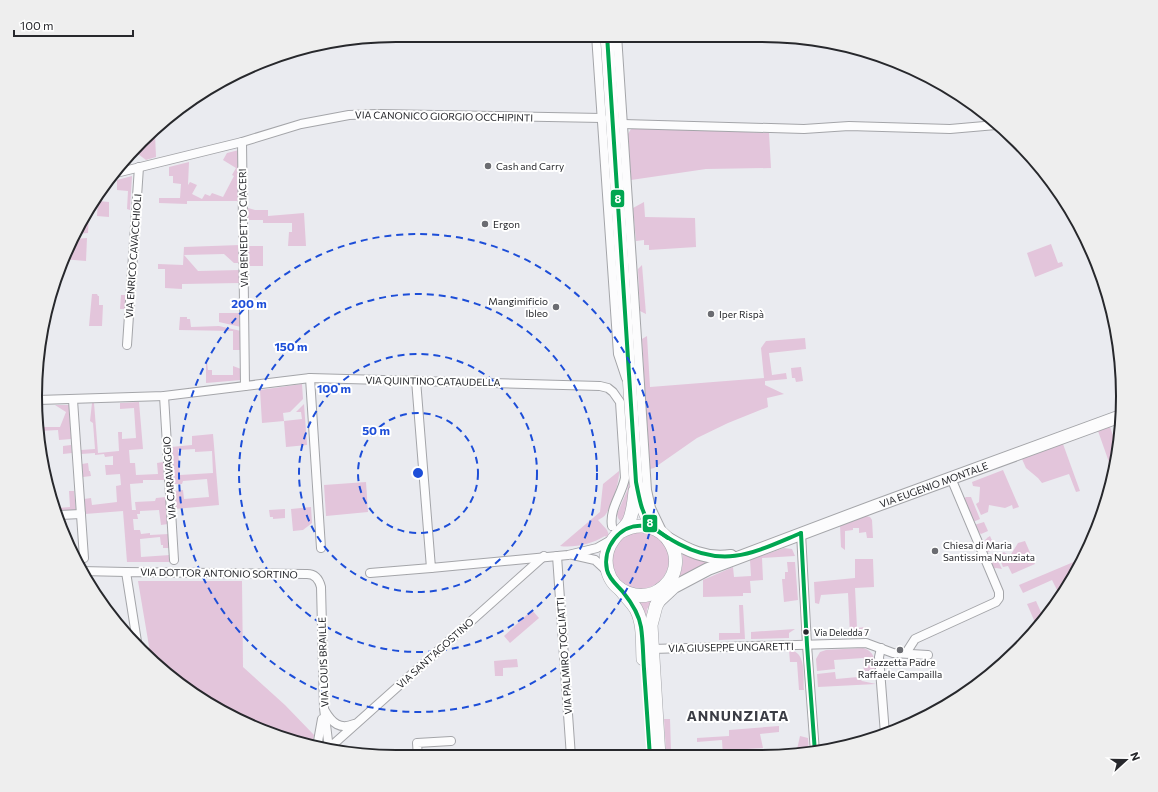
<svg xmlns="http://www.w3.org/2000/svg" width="1158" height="792" font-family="Commissioner,sans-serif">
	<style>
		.green { fill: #e3c5db; fill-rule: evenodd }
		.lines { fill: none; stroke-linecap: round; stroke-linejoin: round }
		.minor-casing { stroke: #a4a5a9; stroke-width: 10 }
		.secondary-casing { stroke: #a4a5a9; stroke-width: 14 }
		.primary-casing { stroke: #a4a5a9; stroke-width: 14 }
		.minor { stroke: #fcfcfd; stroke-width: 8 }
		.secondary { stroke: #fcfcfd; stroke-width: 12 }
		.primary { stroke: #fcfcfd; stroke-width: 13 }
		.bus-1-casing { stroke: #fff; stroke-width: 7 }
		.bus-1 { stroke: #00a651; stroke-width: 4 }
		.ring { fill: none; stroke: #1d4ed8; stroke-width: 2; stroke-dasharray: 7 5 }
		.poi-dot { fill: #6b6c71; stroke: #fff; stroke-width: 1.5 }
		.bus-dot { fill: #27282c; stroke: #fff; stroke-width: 1.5 }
		.labels { text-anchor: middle; stroke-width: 4; stroke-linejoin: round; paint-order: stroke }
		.bus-label { font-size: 9px; fill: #27282c; stroke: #fff; text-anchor: start }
		.street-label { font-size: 10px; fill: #27282c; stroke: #fff }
		.poi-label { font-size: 10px; fill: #27282c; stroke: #fff; text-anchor: start }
		.district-label { font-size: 14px; font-weight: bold; letter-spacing: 1px; fill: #3b3d45; stroke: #fff }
		.rim { fill: none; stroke: #27282c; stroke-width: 2 }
		.centre { fill: #1d4ed8; stroke: #fff; stroke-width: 2 }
		.ring-label { font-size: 12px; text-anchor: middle; font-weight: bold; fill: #1d4ed8; stroke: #fff; stroke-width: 4; stroke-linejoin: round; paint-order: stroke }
		.line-badge { stroke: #fff; stroke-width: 1.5 }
		.badge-label { font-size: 11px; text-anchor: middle; font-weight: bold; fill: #fff }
	</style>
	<rect width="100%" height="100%" fill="#eaebf0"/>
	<g class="green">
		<path d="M636 128 769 133 771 168 706 169 631 180 628 134 631 129Z"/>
		<path d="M155 134 156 157 146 160 138 154 141 147Z"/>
		<path d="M239 150V201H187V204L159 203V198H180L181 184 173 183V176H169V167L189 162 188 185 190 182 197 185 192 194 202 199 205 194 210 196 212 193 223 197 234 176 232 175 236 168 223 160 227 153Z"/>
		<path d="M132 176 130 210 127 209 128 191 117 190V180Z"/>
		<path d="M98 201 109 202V217L97 216Z"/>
		<path d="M644 202 645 217 695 218 696 247 649 250V245H644V240L636 241 633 208Z"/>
		<path d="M248 208 255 210H268V216L304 213 306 246H288L289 232H292V223H263V220H248Z"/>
		<path d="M89 211 88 233 76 234Z"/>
		<path d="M87 238 86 261 62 259 73 239Z"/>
		<path d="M1051 244 1058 263 1062 262 1063 266 1035 277 1027 253Z"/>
		<path d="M240 245V263H234L224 254 184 255 198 271 240 270V283L182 284V289L165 288V269H158V264L183 265 184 247Z"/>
		<rect x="248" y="246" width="15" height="20"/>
		<path d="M642 265 646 314 640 311 638 269Z"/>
		<path d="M92 294H97L98 296H99V305H103L102 326H89Z"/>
		<path d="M121 295H125V309H120Z"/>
		<path d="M219 313H241V327L219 322Z"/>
		<path d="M180 317H187V319H190L191 327 219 326 241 331V350H233V331L179 330Z"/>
		<path d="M647 336 650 387 764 378 761 348 766 341 805 338 806 349 769 353 772 375 786 373 787 379 765 381V385L784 394 767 398 768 407 728 423 697 438 654 468 650 469 642 339Z"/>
		<path d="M206 362H207L208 370H212V375H233V366L241 369V380L206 383Z"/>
		<path d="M801 367 803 381 796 382 795 378H792L791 368Z"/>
		<path d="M302 384 303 399 290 412 283 413 284 421 302 419 301 412H296L304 404 307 445 286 447 284 421 262 423 260 390Z"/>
		<path d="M139 402 143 449 129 450 130 463H135L136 475 158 474 157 463 163 462 164 480H143V483L130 484 132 510H136L135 502 155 501 156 498 166 497 168 524 161 525 159 510 140 511V514H137L138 519H133L134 530H140L141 534 150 533V535L169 534 170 548H163V545H161L160 537 140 539 141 557 170 555 171 562H127L123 511 85 514 84 499 91 498 92 505 117 502 116 486 121 485 120 474 106 475 105 465H113V456L105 457 104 454 95 455V453L81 454V450L95 449 93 423 90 421 92 403H94L98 453 119 451 118 432H122V439L136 438 134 408 120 409V403Z"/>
		<path d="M55 405H69L71 439 59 440 58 430 40 431 39 425H44V427H60L66 412Z"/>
		<path d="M1110 427C1114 439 1122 455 1110 465L1098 431Z"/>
		<path d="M213 434 219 505 175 509 174 491 183 490 184 499 209 497 207 479 183 481 182 484H173L171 447 192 445V436ZM195 449V452L212 451 213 473 180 475 178 450Z"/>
		<path d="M1063 444 1080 491 1076 492 1069 474 1042 483 1038 478 1026 468 1022 459Z"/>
		<path d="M71 445 72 453 63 454V446Z"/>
		<path d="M88 463 89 471H90L91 476 83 477 82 464Z"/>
		<path d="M1003 470 1019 507 1013 509 1012 505 1005 508 989 505 988 512 981 515 976 504 979 502 980 487 973 486 972 482Z"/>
		<path d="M619 471C620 481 612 505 606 514 604 517 601 518 598 520L607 530 609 535 606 537 605 536C592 544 574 548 560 546L600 512 603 484Z"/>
		<path d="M629 481 630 498 622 523 618 518 617 514 627 491Z"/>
		<path d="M366 482 368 512 326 516 324 485Z"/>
		<path d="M69 491H74L76 510 59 511 58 508 70 507Z"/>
		<path d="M966 497H971L980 519 973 522 963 499Z"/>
		<path d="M311 507 312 523 303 530 293 531 291 509Z"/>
		<path d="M285 509V518L273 519V517H270L269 510Z"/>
		<path d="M866 516 870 517 872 520 873 538H867L866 532 859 533V528H853V530L845 531V550L841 547 840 525Z"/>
		<path d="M984 522 988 531 981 534 976 530 974 525Z"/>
		<circle cx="640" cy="560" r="29"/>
		<path d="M990 536 996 549 985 553C982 545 983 540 990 536Z"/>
		<path d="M1025 541 1035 564 1012 574 1008 566 1003 567 998 555 1004 552 1010 556 1018 543Z"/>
		<path d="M784 548 792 549 795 556 762 558 763 580 750 581 751 593H743V596L703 597V580L733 567 734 577 751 576 750 560Z"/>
		<path d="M682 552 708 561 709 564 678 578C682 570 684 562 682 552Z"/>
		<path d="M994 553 1002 569 996 568 992 569 987 557Z"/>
		<path d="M1083 558 1061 598 1052 580 1023 593 1019 585Z"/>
		<path d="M855 559H873L874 587 855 588 857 628 866 627V636H850L848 593 821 595 819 604 815 603 814 582 855 578Z"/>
		<path d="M787 562H795L798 600 784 602 782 579H785V572H788Z"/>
		<path d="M138 581H242L243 667 285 705 314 735 312 745 236 720 151 658Z"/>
		<path d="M650 600 652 602 647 609 646 618 636 602Z"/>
		<path d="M1036 601 1044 619 1037 627 1027 604Z"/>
		<path d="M739 605H743L745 639 719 640V633H740Z"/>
		<path d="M532 610 539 618 510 643 504 636Z"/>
		<path d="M795 629 789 633V638L751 639V632Z"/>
		<path d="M863 648C877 652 875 664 875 676H868L864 674 863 658 834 660 835 669 817 671 816 659 820 652 826 650Z"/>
		<path d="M789 650C807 651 803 677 804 690H799L797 662H790Z"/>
		<path d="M517 659 518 667 503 668V676H495L494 661Z"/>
		<path d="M835 672 836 679 858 677 862 681 876 684 818 687 817 674Z"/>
		<path d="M664 719H670L671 751 666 753Z"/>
		<path d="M779 726V732L760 734 763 748 731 750V757H723L722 740 697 742V738L729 736V730Z"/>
		<path d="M800 736 808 738 809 752 796 754Z"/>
	</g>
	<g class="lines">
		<g class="minor-casing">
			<g id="minor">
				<path d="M596 35 618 354 626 378"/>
				<path d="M617 35 647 490 651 508 661 529"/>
				<path d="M623 124 804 129 849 126 950 129 996 125"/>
				<path d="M242 142 245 386"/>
				<path d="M112 174 242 142 301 124 349 115 377 114 602 118"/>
				<path d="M127 345 139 167"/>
				<path d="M310 378 321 548"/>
				<path d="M416 380 431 568 568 555 597 548 611 540"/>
				<path d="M164 396 174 560"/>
				<path d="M38 400 164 396 310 378 600 386 608 388 613 392 620 402 625 478C622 494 609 509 612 526"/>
				<path d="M73 400 84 558"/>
				<path d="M60 515 81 514"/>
				<path d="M801 533 807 645 815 752"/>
				<path d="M573 555 595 560 607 571"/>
				<path d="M557 556 571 757"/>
				<path d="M81 571 126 572"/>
				<path d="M370 573 431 568"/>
				<path d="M138 648 126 572 307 574C315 574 319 579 321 587L324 708 328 741 331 747"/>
				<path d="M881 648 879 657 885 734"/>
				<path d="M652 649 866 643 893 653 928 655"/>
				<path d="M906 653 915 639 996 602 999 598V592L951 478"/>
				<path d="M325 711C332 723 340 730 354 724"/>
				<path d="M317 747 322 719"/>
				<path d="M328 749 544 556"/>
				<path d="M418 757 417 743 451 741"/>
			</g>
		</g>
		<g class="secondary-casing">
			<g id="secondary">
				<path d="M667 538C687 550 706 560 731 556"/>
				<path id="s1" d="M659 601 674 587 708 569 875 506 1121 416"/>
			</g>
		</g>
		<g class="primary-casing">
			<g id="primary">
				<path d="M607 35 636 482C640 500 643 512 653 528"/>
				<path d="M620 532C665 507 697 567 658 591 649 596 638 597 628 593 606 585 600 558 613 540 617 533 625 529 629 521 633 512 634 502 635 491"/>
				<path d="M620 589C625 596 632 602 636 609 644 624 642 643 643 659"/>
				<path d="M659 757 651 625 656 606 666 586"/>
			</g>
		</g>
		<use href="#minor" class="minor"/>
		<use href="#secondary" class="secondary"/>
		<use href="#primary" class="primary"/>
		<g class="bus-1-casing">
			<g id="bus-1">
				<path d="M607 35 636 482C643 518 645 526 679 544 726 569 755 552 801 533"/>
				<path d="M801 533 807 645 815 752"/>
				<path d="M650 757C648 728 646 698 644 669 643 655 643 640 641 627 639 614 631 602 623 592 617 585 609 579 607 570 602 548 620 523 644 526 654 527 660 533 668 538"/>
			</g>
		</g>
		<use href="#bus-1" class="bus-1"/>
	</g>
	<g class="ring">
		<circle cx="418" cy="473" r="60"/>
		<circle cx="418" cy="473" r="119"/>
		<circle cx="418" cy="473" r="179"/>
		<circle cx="418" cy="473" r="239"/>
	</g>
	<g class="poi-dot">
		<circle cx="488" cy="166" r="4"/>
		<circle cx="485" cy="224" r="4"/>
		<circle cx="556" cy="307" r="4"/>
		<circle cx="711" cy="314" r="4"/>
		<circle cx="935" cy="551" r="4"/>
		<circle cx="900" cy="650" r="4"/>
	</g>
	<circle class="bus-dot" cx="806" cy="632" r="3.5"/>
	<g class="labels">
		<g class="bus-label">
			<text x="814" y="636">Via Deledda 7</text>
		</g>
		<g class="street-label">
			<text transform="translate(444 116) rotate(1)" y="4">VIA CANONICO GIORGIO OCCHIPINTI</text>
			<text transform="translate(243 228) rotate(-91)" y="4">VIA BENEDETTO CIACERI</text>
			<text transform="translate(133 256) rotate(-86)" y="4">VIA ENRICO CAVACCHIOLI</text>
			<text transform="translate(433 381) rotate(1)" y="4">VIA QUINTINO CATAUDELLA</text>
			<text transform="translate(169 478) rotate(-94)" y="4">VIA CARAVAGGIO</text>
			<text dy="4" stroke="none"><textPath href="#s1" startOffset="300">VIA EUGENIO MONTALE</textPath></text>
			<text transform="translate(219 573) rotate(1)" y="4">VIA DOTTOR ANTONIO SORTINO</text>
			<text transform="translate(731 647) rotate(-1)" y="4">VIA GIUSEPPE UNGARETTI</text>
			<text transform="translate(435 653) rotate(-42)" y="4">VIA SANT'AGOSTINO</text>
			<text transform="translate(564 656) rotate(-94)" y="4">VIA PALMIRO TOGLIATTI</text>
			<text transform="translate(323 662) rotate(-92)" y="4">VIA LOUIS BRAILLE</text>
		</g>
		<g class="poi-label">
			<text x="496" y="170">Cash and Carry</text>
			<text x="493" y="228">Ergon</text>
			<text x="548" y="305" text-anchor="end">Mangimificio<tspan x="548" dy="12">Ibleo</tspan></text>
			<text x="719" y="318">Iper Rispà</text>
			<text x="943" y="549">Chiesa di Maria<tspan x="943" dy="12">Santissima Nunziata</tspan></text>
			<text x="900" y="666" text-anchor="middle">Piazzetta Padre<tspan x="900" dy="12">Raffaele Campailla</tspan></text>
		</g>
		<g class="district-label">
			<text x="738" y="721">ANNUNZIATA</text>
		</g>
	</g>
	<path d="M0 0H1158V792H0ZM396 42H762A354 354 0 0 1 1116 396V396A354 354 0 0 1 762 750H396A354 354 0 0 1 42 396V396A354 354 0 0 1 396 42Z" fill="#eee" fill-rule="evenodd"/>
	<path class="rim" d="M396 42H762A354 354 0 0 1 1116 396V396A354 354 0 0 1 762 750H396A354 354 0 0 1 42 396V396A354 354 0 0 1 396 42Z"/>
	<circle cx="418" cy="473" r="6" class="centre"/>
	<g class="ring-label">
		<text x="249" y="308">200 m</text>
		<text x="291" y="351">150 m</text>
		<text x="334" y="393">100 m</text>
		<text x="376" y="435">50 m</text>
	</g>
	<g class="line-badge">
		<rect x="610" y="189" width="15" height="19" rx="4" fill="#00a651"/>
		<rect x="642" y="514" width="16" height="19" rx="4" fill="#00a651"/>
	</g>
	<g class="badge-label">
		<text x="618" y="203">8</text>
		<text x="650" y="527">8</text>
	</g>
	<g transform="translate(1126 760) rotate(69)" stroke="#ffffff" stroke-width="3" paint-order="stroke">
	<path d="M0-3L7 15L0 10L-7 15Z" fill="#27282c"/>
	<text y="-6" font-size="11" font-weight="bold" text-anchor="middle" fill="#27282c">N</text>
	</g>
	<path d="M14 30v6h119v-6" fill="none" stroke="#27282c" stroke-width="2"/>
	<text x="20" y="30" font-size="12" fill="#27282c" stroke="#ffffff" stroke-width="3" paint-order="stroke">100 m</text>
</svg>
